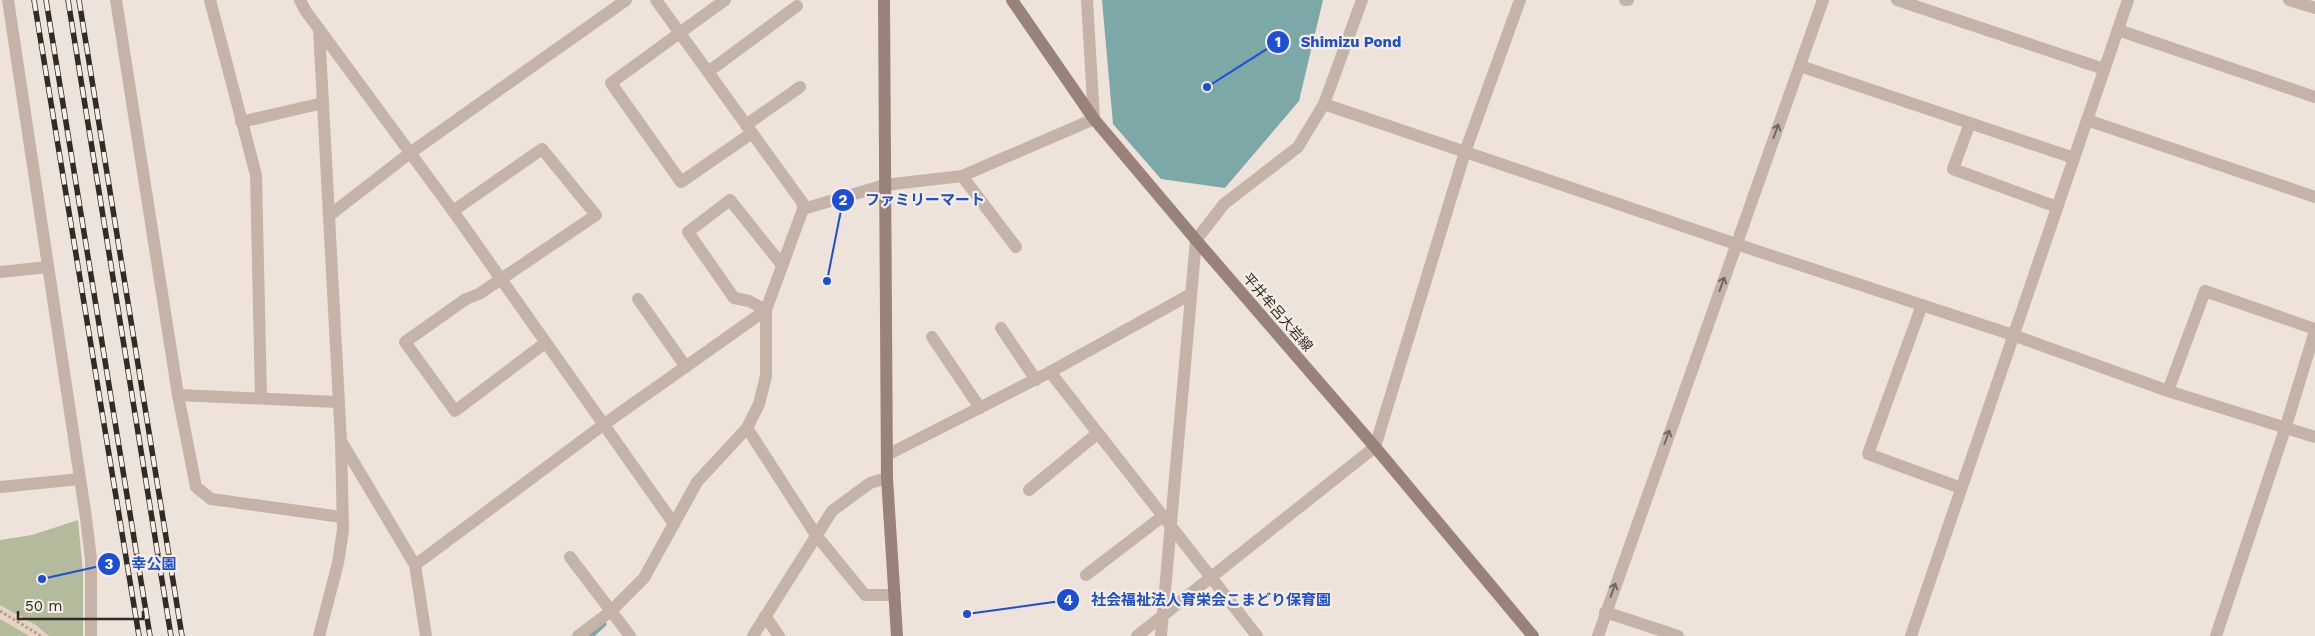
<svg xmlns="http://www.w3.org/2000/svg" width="2315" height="636" font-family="'Work Sans','Noto Sans JP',sans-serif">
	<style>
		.green { fill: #b3bb9c }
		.plaza { fill: #e5d3c3 }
		.water { fill: #7ca8a7 }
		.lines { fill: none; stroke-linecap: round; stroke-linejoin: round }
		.stream { stroke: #7ca8a7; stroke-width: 5 }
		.path { stroke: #b09d92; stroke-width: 3; stroke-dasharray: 2.5 2.5; stroke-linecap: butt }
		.street { stroke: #c5b3a7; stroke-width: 12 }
		.secondary { stroke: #988279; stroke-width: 12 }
		.rail-casing { stroke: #322a27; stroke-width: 5.5 }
		.rail { stroke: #f7eee6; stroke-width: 4; stroke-dasharray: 11; stroke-linecap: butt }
		.oneway { stroke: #746861 }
		.labels { text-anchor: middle; stroke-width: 4.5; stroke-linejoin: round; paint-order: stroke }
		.street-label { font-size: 14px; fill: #322a27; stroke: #f7eee6 }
		.leader { fill: none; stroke: #1d4ed8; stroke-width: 2 }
		.callout-dot { fill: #1d4ed8; stroke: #f7eee6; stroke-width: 2 }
		.mark-label { font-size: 15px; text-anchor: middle; font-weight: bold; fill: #fff }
		.callout-label { font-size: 15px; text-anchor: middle; font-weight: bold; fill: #1d4ed8; stroke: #f7eee6; stroke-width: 4.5; stroke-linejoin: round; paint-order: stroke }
	</style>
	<rect width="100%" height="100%" fill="#eee3da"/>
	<path class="green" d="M78 520 83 572V636H0V540L32 535Z"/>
	<path class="plaza" d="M0 605 36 625 49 636H29L0 619Z"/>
	<path class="water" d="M1102 0H1323L1299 101 1225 188 1161 179 1113 124Z"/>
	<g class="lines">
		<path class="stream" d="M591 636 604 624"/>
		<path class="path" d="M0 611 41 636"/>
		<g class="street">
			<path d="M8 0 86 518 91 559V636"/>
			<path d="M116 0 178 395 196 487 211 499 342 517"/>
			<path d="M210 0 256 175 261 398"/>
			<path d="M300 0 305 10 453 211 674 524"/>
			<path d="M725 0 611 83 681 182 752 133"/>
			<path d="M1625 0H1628"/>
			<path d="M1897 0 2104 69"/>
			<path d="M2289 0 2315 8"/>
			<path d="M319 29 341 441 343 530 338 563 319 636"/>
			<path d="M2118 30 2315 97"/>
			<path d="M1800 66 2074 158"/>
			<path d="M708 72 797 6"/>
			<path d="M1324 104 1736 244 2013 335 2168 391 2315 437"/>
			<path d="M2087 120 2315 197"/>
			<path d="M241 122 323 103"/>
			<path d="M1970 123 1953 169 2057 207"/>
			<path d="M746 125 800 87"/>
			<path d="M962 176 1016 247"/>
			<path d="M803 209 885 185 962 176 1094 119 1087 0"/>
			<path d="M453 211 542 149 596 215 479 294 466 299 405 342 455 411 545 343"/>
			<path d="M330 215 410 153 626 0"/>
			<path d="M0 272 48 267"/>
			<path d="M638 299 686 367"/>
			<path d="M1922 305 1868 454 1961 488"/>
			<path d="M1001 328 1036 380"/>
			<path d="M932 337 980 408"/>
			<path d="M1050 372 1257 636"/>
			<path d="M2168 391 2205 291 2315 329"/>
			<path d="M178 395 337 402"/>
			<path d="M747 428 816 535 865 595H895"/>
			<path d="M341 441 415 565 426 636"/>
			<path d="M887 455 1050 372 1191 294"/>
			<path d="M0 487 80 479"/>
			<path d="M1029 490 1098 433"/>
			<path d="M570 557 630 636"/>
			<path d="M415 565 603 425 766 310 749 301 734 298 688 232 730 200 782 265"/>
			<path d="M1086 575 1163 516"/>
			<path d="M1605 612 1678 636"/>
			<path d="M765 616 779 636"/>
			<path d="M578 636 611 611 644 578 697 482 747 428 759 404 766 376V310L803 209 802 202 656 0"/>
			<path d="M753 636 832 511 870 483 887 478"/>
			<path d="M1137 636 1375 447 1465 152 1520 0"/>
			<path d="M1161 636 1196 240 1224 204 1298 147 1324 104 1362 0"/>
			<path d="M1598 636 1823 0"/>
			<path d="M1911 636 2128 0"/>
			<path d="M2216 636 2286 426 2315 331"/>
		</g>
		<g class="secondary">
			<path d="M884 0 887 478 897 636"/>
			<path d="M1012 0 1094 119 1196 240 1375 447 1533 636"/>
		</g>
		<g class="rail-casing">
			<g id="rail">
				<path d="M34 0 139 636"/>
				<path d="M46 0 150 636"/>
				<path d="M68 0 171 636"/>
				<path d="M79 0 182 636"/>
			</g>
		</g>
		<use href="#rail" class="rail"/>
	</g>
	<defs><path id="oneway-shaft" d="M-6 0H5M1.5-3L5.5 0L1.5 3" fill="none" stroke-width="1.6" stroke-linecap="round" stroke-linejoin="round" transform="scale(1.25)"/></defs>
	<g class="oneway">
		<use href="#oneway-shaft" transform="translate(1776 131) rotate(-70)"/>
		<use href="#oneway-shaft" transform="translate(1722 284) rotate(-70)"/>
		<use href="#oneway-shaft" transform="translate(1667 437) rotate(-70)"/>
		<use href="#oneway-shaft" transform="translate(1613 590) rotate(-70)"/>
	</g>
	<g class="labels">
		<g class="street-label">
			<text transform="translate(1278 312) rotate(49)" y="5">平井牟呂大岩線</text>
		</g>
	</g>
	<path class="leader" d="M1207 87L1278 42M827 281L843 200M42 579L109 564M967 614L1068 600"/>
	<g class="callout-dot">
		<circle cx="1207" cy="87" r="5"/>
		<circle cx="827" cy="281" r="5"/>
		<circle cx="42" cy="579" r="5"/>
		<circle cx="967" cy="614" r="5"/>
		<circle cx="1278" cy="42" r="12"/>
		<circle cx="843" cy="200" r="12"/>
		<circle cx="109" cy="564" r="12"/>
		<circle cx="1068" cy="600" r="12"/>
	</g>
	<g class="mark-label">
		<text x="1278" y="47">1</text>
		<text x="843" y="205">2</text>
		<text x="109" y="569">3</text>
		<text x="1068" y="605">4</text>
	</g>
	<g class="callout-label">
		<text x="1351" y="47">Shimizu Pond</text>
		<text x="925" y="205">ファミリーマート</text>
		<text x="154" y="569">幸公園</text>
		<text x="1211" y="605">社会福祉法人育栄会こまどり保育園</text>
	</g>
	<path d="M18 611v8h125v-8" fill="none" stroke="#322a27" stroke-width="2.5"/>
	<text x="25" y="611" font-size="15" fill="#322a27" stroke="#f7eee6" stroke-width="4" paint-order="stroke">50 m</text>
</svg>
